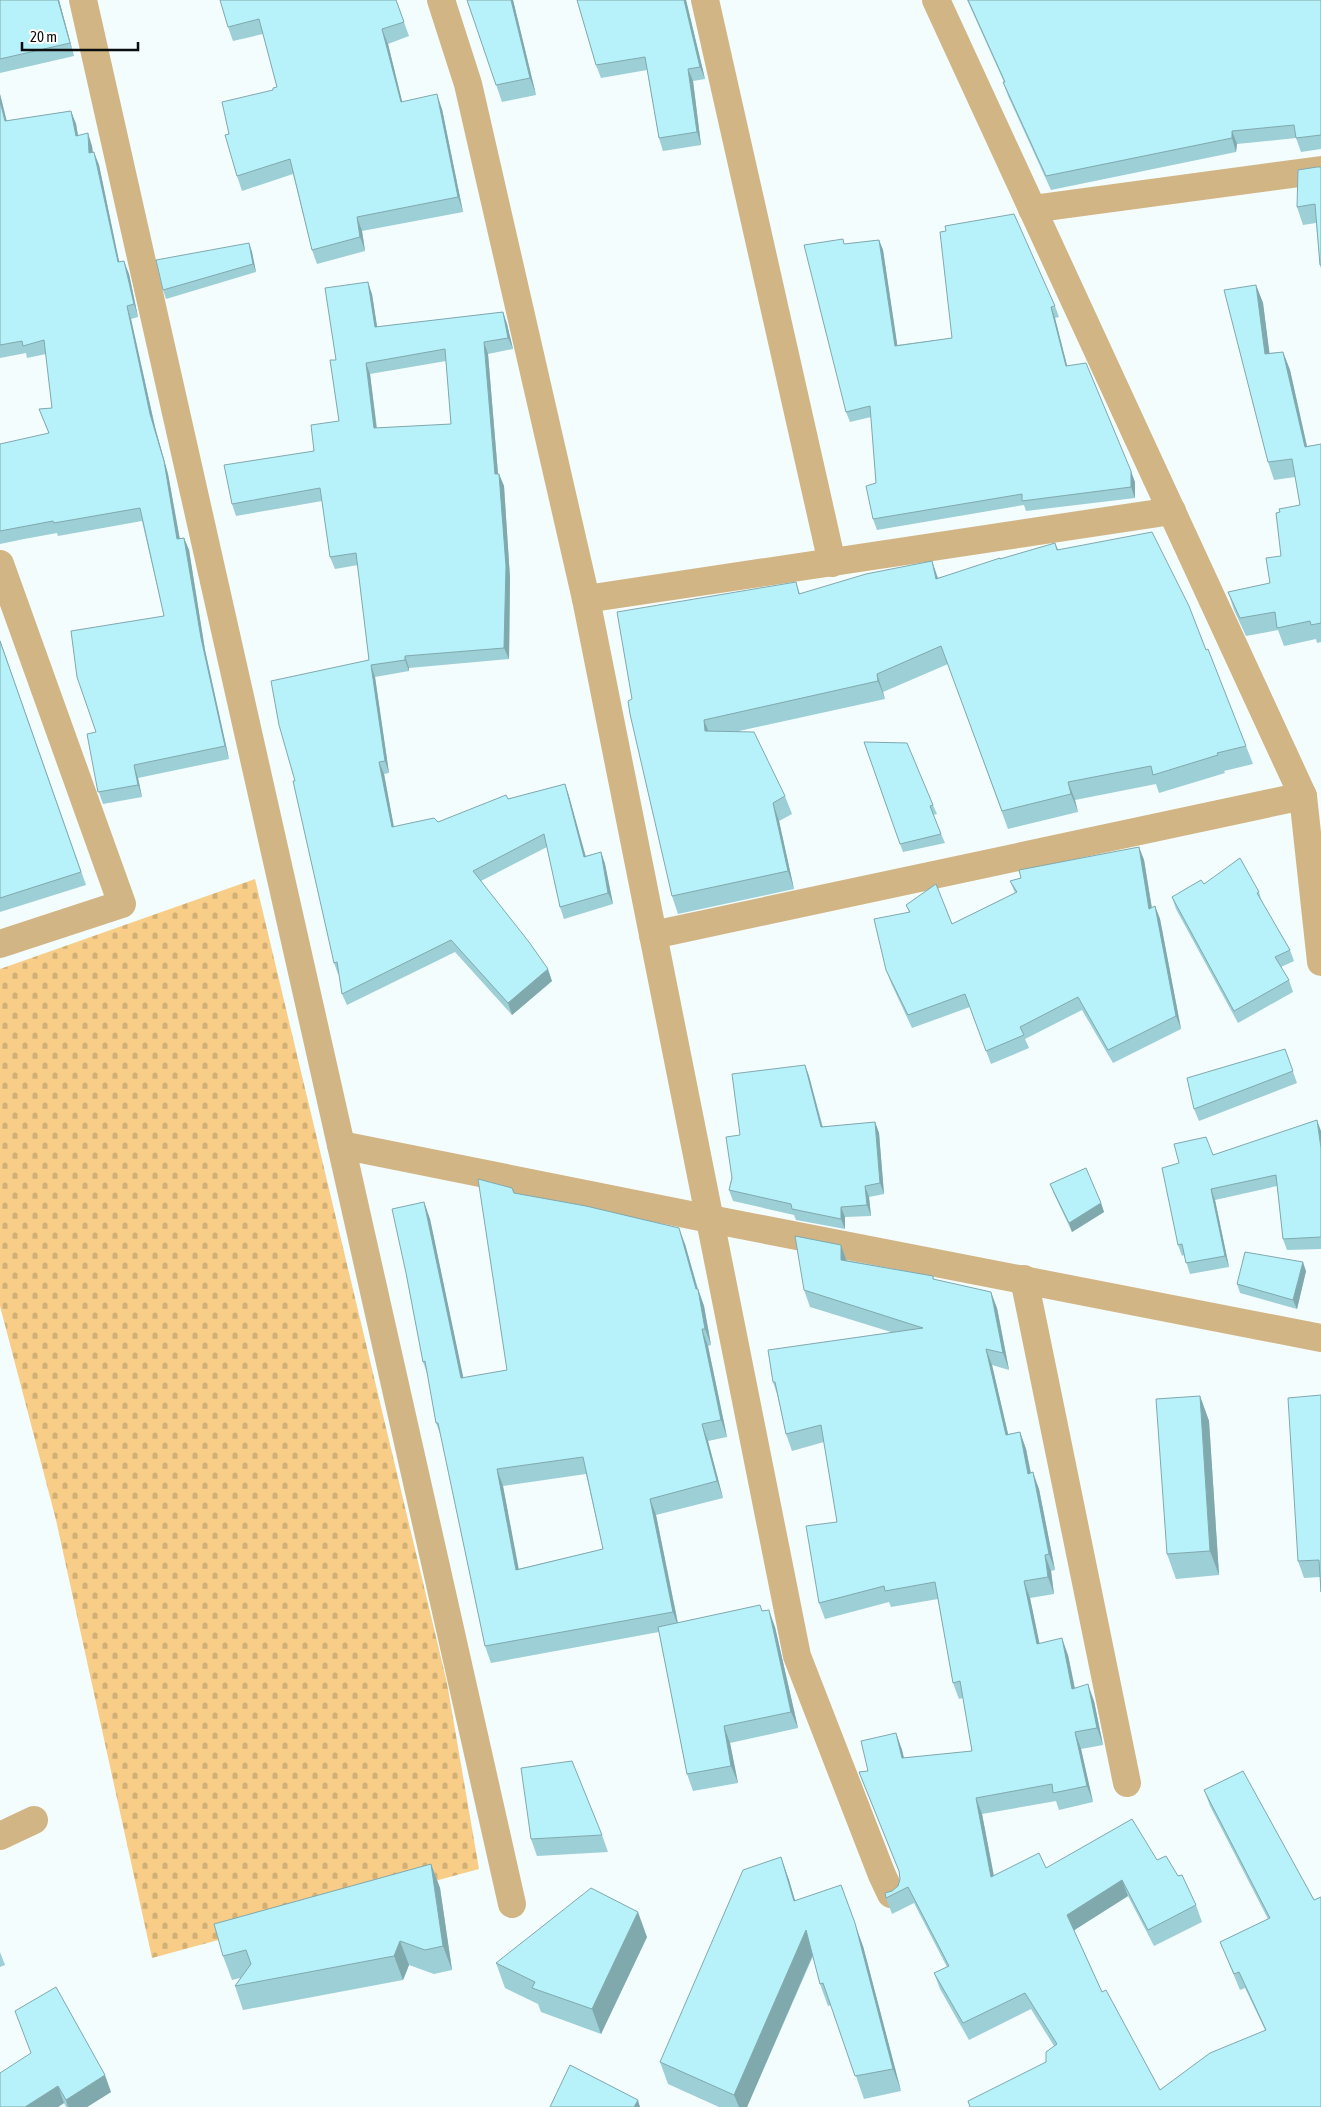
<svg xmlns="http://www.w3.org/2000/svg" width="1321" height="2107" font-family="'Asap Condensed',sans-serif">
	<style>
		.cemetery { fill: url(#cemetery-stones) }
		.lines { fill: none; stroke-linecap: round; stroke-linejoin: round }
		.minor { stroke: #d2b585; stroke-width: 28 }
		.wall { fill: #9dcfd6; fill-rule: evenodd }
		.shaded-wall { fill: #80a9ae }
		.building { fill: #b7f1f9; stroke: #80a9ae; fill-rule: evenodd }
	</style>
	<defs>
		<pattern id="cemetery-stones" width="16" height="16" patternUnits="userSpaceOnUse" patternTransform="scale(1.25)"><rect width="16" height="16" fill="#f7cd88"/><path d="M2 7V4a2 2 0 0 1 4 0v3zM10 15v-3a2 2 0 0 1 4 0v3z" fill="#d2af74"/></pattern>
	</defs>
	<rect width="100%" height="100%" fill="#f3fdfe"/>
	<path class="cemetery" d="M255 879 447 1683 479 1869 152 1958 56 1520 0 1306V969Z"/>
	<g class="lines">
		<g class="minor">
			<path d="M83 0 512 1904"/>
			<path d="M441 0 468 84 586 599 797 1656 882 1875 891 1894"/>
			<path d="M705 0 832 563"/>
			<path d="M936 0 1303 796 1321 962"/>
			<path d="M1032 209 1321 170"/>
			<path d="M0 564 122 904 0 944"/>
			<path d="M586 599 1172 511"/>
			<path d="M653 935 1303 796"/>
			<path d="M341 1145 710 1219 1321 1338"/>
			<path d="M1024 1279 1127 1783"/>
			<path d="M0 1836 34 1820"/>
		</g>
	</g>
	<g class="wall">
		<path d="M0 0H59L74 56 0 73Z"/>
		<path d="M220 0H396L409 36 388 44 402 102 442 109 463 212 362 231 365 251 317 264 312 250 293 174 242 191 237 176 229 134 273 90 277 87 263 34 233 41 228 27Z"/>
		<path d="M467 0H513L536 95 502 102Z"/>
		<path d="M577 0H686L705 79 693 81 701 145 663 151 659 138 647 70 601 78 596 65Z"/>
		<path d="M967 0H1321V149L1301 152 1296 138 1237 144 1236 152 1051 190 1008 96 1003 82H1004Z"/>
		<path d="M0 94 6 121 71 111 76 124 78 135 92 146 93 153 99 165 119 262 129 274 138 317 131 319 155 427 168 474 180 539 184 538 189 550 205 650 229 759 138 778 142 797 103 804 97 787 96 732 164 616 142 521 58 536 57 533 24 539 0 544V444L49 434 39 409 52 408 46 354 27 358 26 353 0 358Z"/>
		<path d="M1321 167V269L1320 265 1316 223 1303 225 1297 207Z"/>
		<path d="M879 240 883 250 897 345 952 338 1055 306 1059 317 1055 318 1067 366 1135 482V498L1026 511 1024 505 877 530 873 519 876 483 871 417 850 422 846 412 845 244Z"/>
		<path d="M249 243 252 252 256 272 166 299 163 290Z"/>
		<path d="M1256 285 1263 303 1269 353 1283 352 1290 370 1307 446 1321 444V642L1317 643 1316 639 1284 646 1278 630 1246 636 1234 610 1228 592 1270 583 1281 556 1300 505 1295 477 1274 480 1268 462Z"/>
		<path d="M372 294 377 327 503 312 507 324 513 349 488 354 498 474H499L504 486 510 578 509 659 409 668V671L375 677 389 773 384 774 394 827 438 822 508 799 565 784 569 796 585 856 601 852 605 864 613 904 564 919 560 907 547 847 481 881 552 981 512 1015 455 952 347 1005 342 994 339 974H338L334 963 295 781 369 660 358 565 335 569 330 557 322 501 236 516 232 504 314 451 339 421 336 360ZM446 361 451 424 377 428 370 374Z"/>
		<path d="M1055 543 1058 549 1206 650 1246 746 1253 764 1224 771 1225 773 1159 793 1156 784 1075 800 1078 812 1008 829 948 664 883 692 885 699 739 731 785 796 792 814 779 821 794 889 678 914 672 896 632 699 796 582 800 594 932 561 938 578Z"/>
		<path d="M0 640 86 885 0 912Z"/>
		<path d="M864 742 933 805 937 814 933 815 945 843 903 852Z"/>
		<path d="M1139 847 1144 860 1152 908 1155 906 1160 919 1181 1029 1113 1063 1082 1010 1025 1039 1029 1048 991 1064 970 1007 912 1028 891 983 886 970 909 912 906 905 952 924 1015 893 1010 881Z"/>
		<path d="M1204 884 1259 892 1262 902 1290 950 1294 961 1281 967 1289 980 1293 992 1238 1023 1176 909 1172 897Z"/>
		<path d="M1285 1049 1297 1083 1199 1121 1194 1109Z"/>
		<path d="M805 1065 809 1076 823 1127 875 1122 879 1133 884 1194 869 1197 871 1216 845 1217V1229L796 1220 794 1215 733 1201 729 1190 740 1135Z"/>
		<path d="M1321 1131V1249L1287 1250 1283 1239 1277 1186 1215 1200 1229 1267 1190 1274 1184 1255 1182 1256 1178 1245 1213 1155Z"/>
		<path d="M1050 1184 1101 1203 1104 1212 1072 1232 1053 1192Z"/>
		<path d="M514 1193 685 1244 698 1289 704 1306 711 1345 708 1346 727 1437 708 1441 723 1498 656 1515 678 1623 763 1611 775 1627 798 1728 730 1743 738 1783 693 1791 687 1774 659 1632 491 1663 485 1646 442 1439 436 1423 428 1376 423 1362 406 1273 424 1202 430 1219 463 1378 507 1370ZM586 1474 603 1549 518 1569 503 1486Z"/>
		<path d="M846 1260 933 1276 934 1279 997 1308 1009 1370 992 1365 1008 1434 1020 1432 1026 1449 1031 1473 1039 1489 1055 1570 1051 1571 1054 1594 1030 1598 1039 1643 1068 1655 1075 1688 1094 1701 1103 1745 1081 1749 1093 1802 1059 1810 1056 1801 982 1814 994 1876 1046 1868 1157 1860 1178 1876 1196 1905 1202 1922 1154 1946 1128 1896 1074 1930 1102 1992 1160 2090 1265 2030 1245 1988 1240 1990 1220 1942 1268 1919 1210 1806 1204 1790 1243 1771 1321 2107H970L1046 2062 1054 2046 1031 2009 969 2040 940 1989 934 1973 947 1967 914 1903 892 1914 886 1898 898 1886 900 1879V1874L859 1772 868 1771 896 1733 902 1750 904 1758 972 1751 963 1698 959 1699 953 1683 938 1599 891 1607 889 1602 825 1619 819 1603 837 1522 824 1442 792 1451 786 1434 777 1394 773 1382 891 1332 810 1307 804 1290Z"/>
		<path d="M1306 1271 1297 1309 1240 1293 1237 1284Z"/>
		<path d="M1321 1395 1320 1577 1304 1578 1298 1561Z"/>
		<path d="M1200 1396 1209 1421 1219 1575 1176 1579 1167 1554Z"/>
		<path d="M602 1835 608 1852 537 1856 531 1839Z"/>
		<path d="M781 1857 789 1880 795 1901 863 1946 901 2091 864 2099 831 2005 828 2006 820 1984 813 1956 747 2107H719L668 2084 660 2062Z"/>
		<path d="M431 1864 440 1888 452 1970 434 1974 409 1965 403 1980 243 2010 235 1986 240 1978 232 1980 223 1956Z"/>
		<path d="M647 1937 601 2034 541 2012 538 2004 505 1988 496 1963Z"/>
		<path d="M0 1952 5 1965 0 1967Z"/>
		<path d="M0 2073 111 2092 87 2107H66L64 2103 58 2107H0Z"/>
	</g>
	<g class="shaded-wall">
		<path d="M58 0H59L74 56 70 43Z"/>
		<path d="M511 0H513L536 95 530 78Z"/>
		<path d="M684 0H686L705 79 700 67Z"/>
		<path d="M382 29 388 44 406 117 401 102Z"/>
		<path d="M688 69 693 81 701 145 697 132Z"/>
		<path d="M0 94 10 134 5 121 0 101Z"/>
		<path d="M437 94 442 109 463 212 458 197Z"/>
		<path d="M71 111 76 124 80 148 76 136Z"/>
		<path d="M1232 131 1237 144 1236 152 1232 138Z"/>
		<path d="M88 133 92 146 94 166 89 153Z"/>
		<path d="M94 152 99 165 122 275 118 262Z"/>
		<path d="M357 217 362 231 365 251 360 237Z"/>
		<path d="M879 240 883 250 899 356 895 346Z"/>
		<path d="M249 243 252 252 256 272 253 264Z"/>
		<path d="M124 261 129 274 138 317 134 304Z"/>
		<path d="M368 282 372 294 379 339 375 327Z"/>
		<path d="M1256 285 1263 303 1272 372 1265 354Z"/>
		<path d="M127 306 131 319 155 427 168 474 182 552 177 539Z"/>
		<path d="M1051 307 1055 318 1070 377 1066 366Z"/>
		<path d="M503 312 507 324 513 349 508 338Z"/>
		<path d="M484 342 488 354 499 486 495 474Z"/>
		<path d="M1283 352 1290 370 1311 465 1305 447Z"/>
		<path d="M366 363 370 374 378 440 374 428Z"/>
		<path d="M1131 471 1135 482V498L1131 487Z"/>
		<path d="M499 474 504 486 510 578 509 659 504 648Z"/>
		<path d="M184 538 189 550 205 650 229 759 225 746 201 638Z"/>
		<path d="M932 561 938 579H936Z"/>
		<path d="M405 656 409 668V671L405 660Z"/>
		<path d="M371 665 375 677 389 773 385 761Z"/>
		<path d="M877 674 883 692 885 699 878 681Z"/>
		<path d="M704 720 711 738 705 731Z"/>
		<path d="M379 762 384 774 396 839 392 827Z"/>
		<path d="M134 765 138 778 142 797 138 785Z"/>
		<path d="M1068 782 1075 800 1078 812 1071 794Z"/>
		<path d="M565 784 569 796 589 868 584 857Z"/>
		<path d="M773 803 779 821 794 889 788 871Z"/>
		<path d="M1139 847 1144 860 1154 922 1149 909Z"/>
		<path d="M601 852 605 864 613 904 608 893Z"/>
		<path d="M1155 906 1160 919 1181 1029 1176 1016Z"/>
		<path d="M548 969 552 981 512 1015 508 1003Z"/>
		<path d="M805 1065 809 1076 825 1138 821 1127Z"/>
		<path d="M1317 1120 1321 1131V1148Z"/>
		<path d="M875 1122 879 1133 884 1194 880 1183Z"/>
		<path d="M865 1186 869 1197 871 1216 867 1205Z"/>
		<path d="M1211 1189 1215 1200 1229 1267 1225 1256Z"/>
		<path d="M424 1202 430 1219 467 1395 461 1378Z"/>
		<path d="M1101 1203 1104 1212 1072 1232 1069 1223Z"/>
		<path d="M841 1207 845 1217V1229L841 1219Z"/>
		<path d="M679 1228 685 1244 699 1294 698 1289 704 1306 711 1345 705 1329 696 1289Z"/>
		<path d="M841 1245 847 1262 841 1260Z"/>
		<path d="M1303 1262 1306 1271 1297 1309 1293 1300Z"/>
		<path d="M991 1292 997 1308 1009 1370 1003 1353Z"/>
		<path d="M702 1329 708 1346 727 1437 721 1420Z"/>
		<path d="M986 1349 992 1365 1012 1451 1006 1435Z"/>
		<path d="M1200 1396 1209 1421 1219 1575 1210 1551Z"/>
		<path d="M702 1424 708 1441 723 1498 717 1481Z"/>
		<path d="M1020 1432 1026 1449 1034 1490 1028 1474Z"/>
		<path d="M497 1469 503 1486 522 1586 516 1570Z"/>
		<path d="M1033 1472 1039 1489 1055 1570 1049 1554Z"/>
		<path d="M650 1499 656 1515 679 1629 673 1612Z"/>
		<path d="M1045 1555 1051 1571 1054 1594 1048 1577Z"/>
		<path d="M1024 1581 1030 1598 1043 1660 1037 1644Z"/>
		<path d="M769 1610 775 1627 798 1728 791 1712Z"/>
		<path d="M1062 1638 1068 1655 1078 1705 1072 1689Z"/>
		<path d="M1088 1684 1094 1701 1103 1745 1097 1728Z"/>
		<path d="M724 1726 730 1743 738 1783 731 1766Z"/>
		<path d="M1075 1732 1081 1749 1093 1802 1087 1786Z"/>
		<path d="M896 1733 902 1750 908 1775 902 1758Z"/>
		<path d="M976 1798 982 1814 997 1893 991 1877Z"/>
		<path d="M781 1857 789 1880 802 1924 794 1901Z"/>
		<path d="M431 1864 440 1888 452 1970 443 1946Z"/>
		<path d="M1122 1880 1128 1896 1073 1931 1067 1915Z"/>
		<path d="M841 1885 863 1946 901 2091 893 2069Z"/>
		<path d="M638 1912 647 1937 601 2034 592 2009Z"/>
		<path d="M806 1930 814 1952 747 2107H739L734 2095Z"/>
		<path d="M400 1941 409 1965 403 1980 394 1956Z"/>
		<path d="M105 2075 111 2092 87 2107H68L66 2100Z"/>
		<path d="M58 2086 64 2103 58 2107H25Z"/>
		<path d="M638 2100 640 2107H634Z"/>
	</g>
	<g class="building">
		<path d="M0 0H58L70 43 0 59Z"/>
		<path d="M220 0H396L404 22 382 29 401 102 437 94 458 197 357 217 360 237 312 250 290 159 237 176 225 135 229 134 222 102 273 90V88L277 87 259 19 228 27Z"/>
		<path d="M467 0H511L530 78 496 85Z"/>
		<path d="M577 0H684L700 67 688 69 697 132 659 138 645 57 596 65Z"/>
		<path d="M968 0H1321V135L1296 138 1294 125 1232 131V138L1046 176 1003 82H1005Z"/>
		<path d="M0 101 5 121 71 111 76 136 88 133 89 153 94 152 118 262 124 261 134 304 127 306 150 414 164 461 177 539 184 538 201 638 225 746 134 765 138 785 98 792 97 787 87 734 96 732 77 677 71 631 164 616 140 508 54 523 53 521 0 531V444L49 433 39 409 52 408 44 340 23 346 22 341 0 345Z"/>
		<path d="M1317 167H1321V265H1320L1315 204 1297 207 1298 170Z"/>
		<path d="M1014 214 1055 306 1051 307 1066 366 1086 363 1131 471V487L1022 501V494L873 519 866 486 876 483 870 406 846 412 804 245 843 239 844 244 879 240 895 346 952 338 940 232 946 231 945 226Z"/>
		<path d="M249 243 253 264 163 290 156 260Z"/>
		<path d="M368 282 375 327 503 312 508 338 484 342 495 474H499L506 566 504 648 405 656V660L371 665 385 761 379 762 392 827 434 818 438 822 506 795 508 799 565 784 584 857 601 852 608 893 560 907 544 834 473 871 529 942 548 969 508 1003 451 940 342 994 337 962 334 963 293 781H295L279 725 271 681 369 660 356 553 330 557 320 488 232 504 224 465 314 451 311 425 339 421 330 360H336L325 288ZM445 349 451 424 374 428 366 363Z"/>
		<path d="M1256 285 1265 354 1283 352 1305 447 1321 444V623L1311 625 1310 621 1277 628 1275 612 1240 618 1228 592 1270 583 1266 558 1281 556 1276 513 1280 512 1279 509 1300 505 1292 459 1268 462 1224 290Z"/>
		<path d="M1152 532 1189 606 1206 650 1208 649 1246 746 1217 753 1218 755 1153 775 1151 766 1068 782 1071 794 1002 811 941 646 877 674 878 681 704 720 705 731 754 732 785 796 773 803 788 871 672 896 630 714 628 701 632 699 617 612 796 582 799 594 866 574 932 561 936 579 1000 558V559L1055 543 1057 550Z"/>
		<path d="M0 641 81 872 0 898Z"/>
		<path d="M864 742 907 743 933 805 930 806 941 834 900 844Z"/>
		<path d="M1139 847 1149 909 1155 906 1176 1016 1108 1050 1078 997 1020 1027 1024 1035 986 1051 965 994 908 1015 886 970 874 919 910 912 906 905 936 884 952 924 1017 892 1010 881 1021 878 1019 870Z"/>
		<path d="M1240 858 1259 892 1257 893 1290 950 1275 957 1289 980 1234 1011 1172 897 1201 880 1204 884Z"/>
		<path d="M1285 1049 1293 1071 1194 1109 1187 1078Z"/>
		<path d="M805 1065 821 1127 875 1122 880 1183 865 1186 867 1205 841 1207V1219L792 1209 791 1204 729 1190 732 1178 726 1137 740 1135 732 1074Z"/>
		<path d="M1317 1120 1321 1148V1237L1283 1239 1276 1175 1211 1189 1225 1256 1186 1263 1182 1244 1178 1245 1162 1168 1179 1163 1174 1144 1206 1137 1213 1155Z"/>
		<path d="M1086 1168 1101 1203 1069 1223 1050 1184Z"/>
		<path d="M478 1179 512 1188 514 1193 586 1206 679 1228 696 1289H698L705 1329H702L721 1420 702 1424 717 1481 650 1499 673 1612 485 1646 438 1423H436L425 1361 423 1362 406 1273 392 1209 424 1202 461 1378 507 1370ZM583 1457 603 1549 516 1570 497 1469Z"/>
		<path d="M795 1236 841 1245V1260L933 1276V1279L991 1292 1003 1353 986 1349 1006 1435 1020 1432 1028 1474 1033 1472 1049 1554 1045 1555 1048 1577 1024 1581 1037 1644 1062 1638 1072 1689 1088 1684 1097 1728 1075 1732 1087 1786 1053 1793 1052 1784 976 1798 991 1877 1039 1853 1046 1868 1132 1819 1157 1860 1166 1856 1178 1876 1182 1875 1196 1905 1148 1930 1122 1880 1067 1915 1102 1992 1106 1990 1160 2090 1210 2053 1266 2030 1239 1972 1234 1974 1220 1942 1270 1918 1204 1790 1243 1771 1314 1900 1321 1897V2107H970L968 2101 1046 2062V2052L1057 2044 1025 1993 963 2023 934 1973 949 1966 908 1887 886 1898 885 1893 892 1891 898 1886 900 1879 899 1871 859 1772 868 1771 861 1741 896 1733 902 1758 972 1751 960 1681 953 1683 935 1582 885 1591 884 1586 819 1603 806 1526 837 1522 821 1425 786 1434 775 1382H773L768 1350 923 1328 804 1290Z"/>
		<path d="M1245 1252 1303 1262 1293 1300 1237 1284Z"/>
		<path d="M1321 1395V1592L1319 1560 1298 1561 1288 1398Z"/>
		<path d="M1200 1396 1210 1551 1167 1554 1156 1399Z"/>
		<path d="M760 1605 762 1611 769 1610 791 1712 724 1726 731 1766 687 1774 658 1627Z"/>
		<path d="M572 1761 602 1835 531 1839 521 1768Z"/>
		<path d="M781 1857 794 1901 841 1885 855 1923 893 2069 855 2076 823 1983 820 1984 806 1930 734 2095 660 2062 743 1870Z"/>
		<path d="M431 1864 443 1946 425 1950 400 1941 394 1956 235 1986 251 1964 246 1950 223 1956 214 1924Z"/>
		<path d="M591 1888 638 1912 592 2009 532 1988 535 1982 496 1963Z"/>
		<path d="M56 1987 105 2075 66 2100 58 2086 25 2107H0V2073L31 2053 15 2011Z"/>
		<path d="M570 2065 638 2100 634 2107H550Z"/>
	</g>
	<path d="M22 42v8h116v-8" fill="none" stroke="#0b0e0f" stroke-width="2.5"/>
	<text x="30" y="42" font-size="15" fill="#0b0e0f" stroke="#ffffff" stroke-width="4" paint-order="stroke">20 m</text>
</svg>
